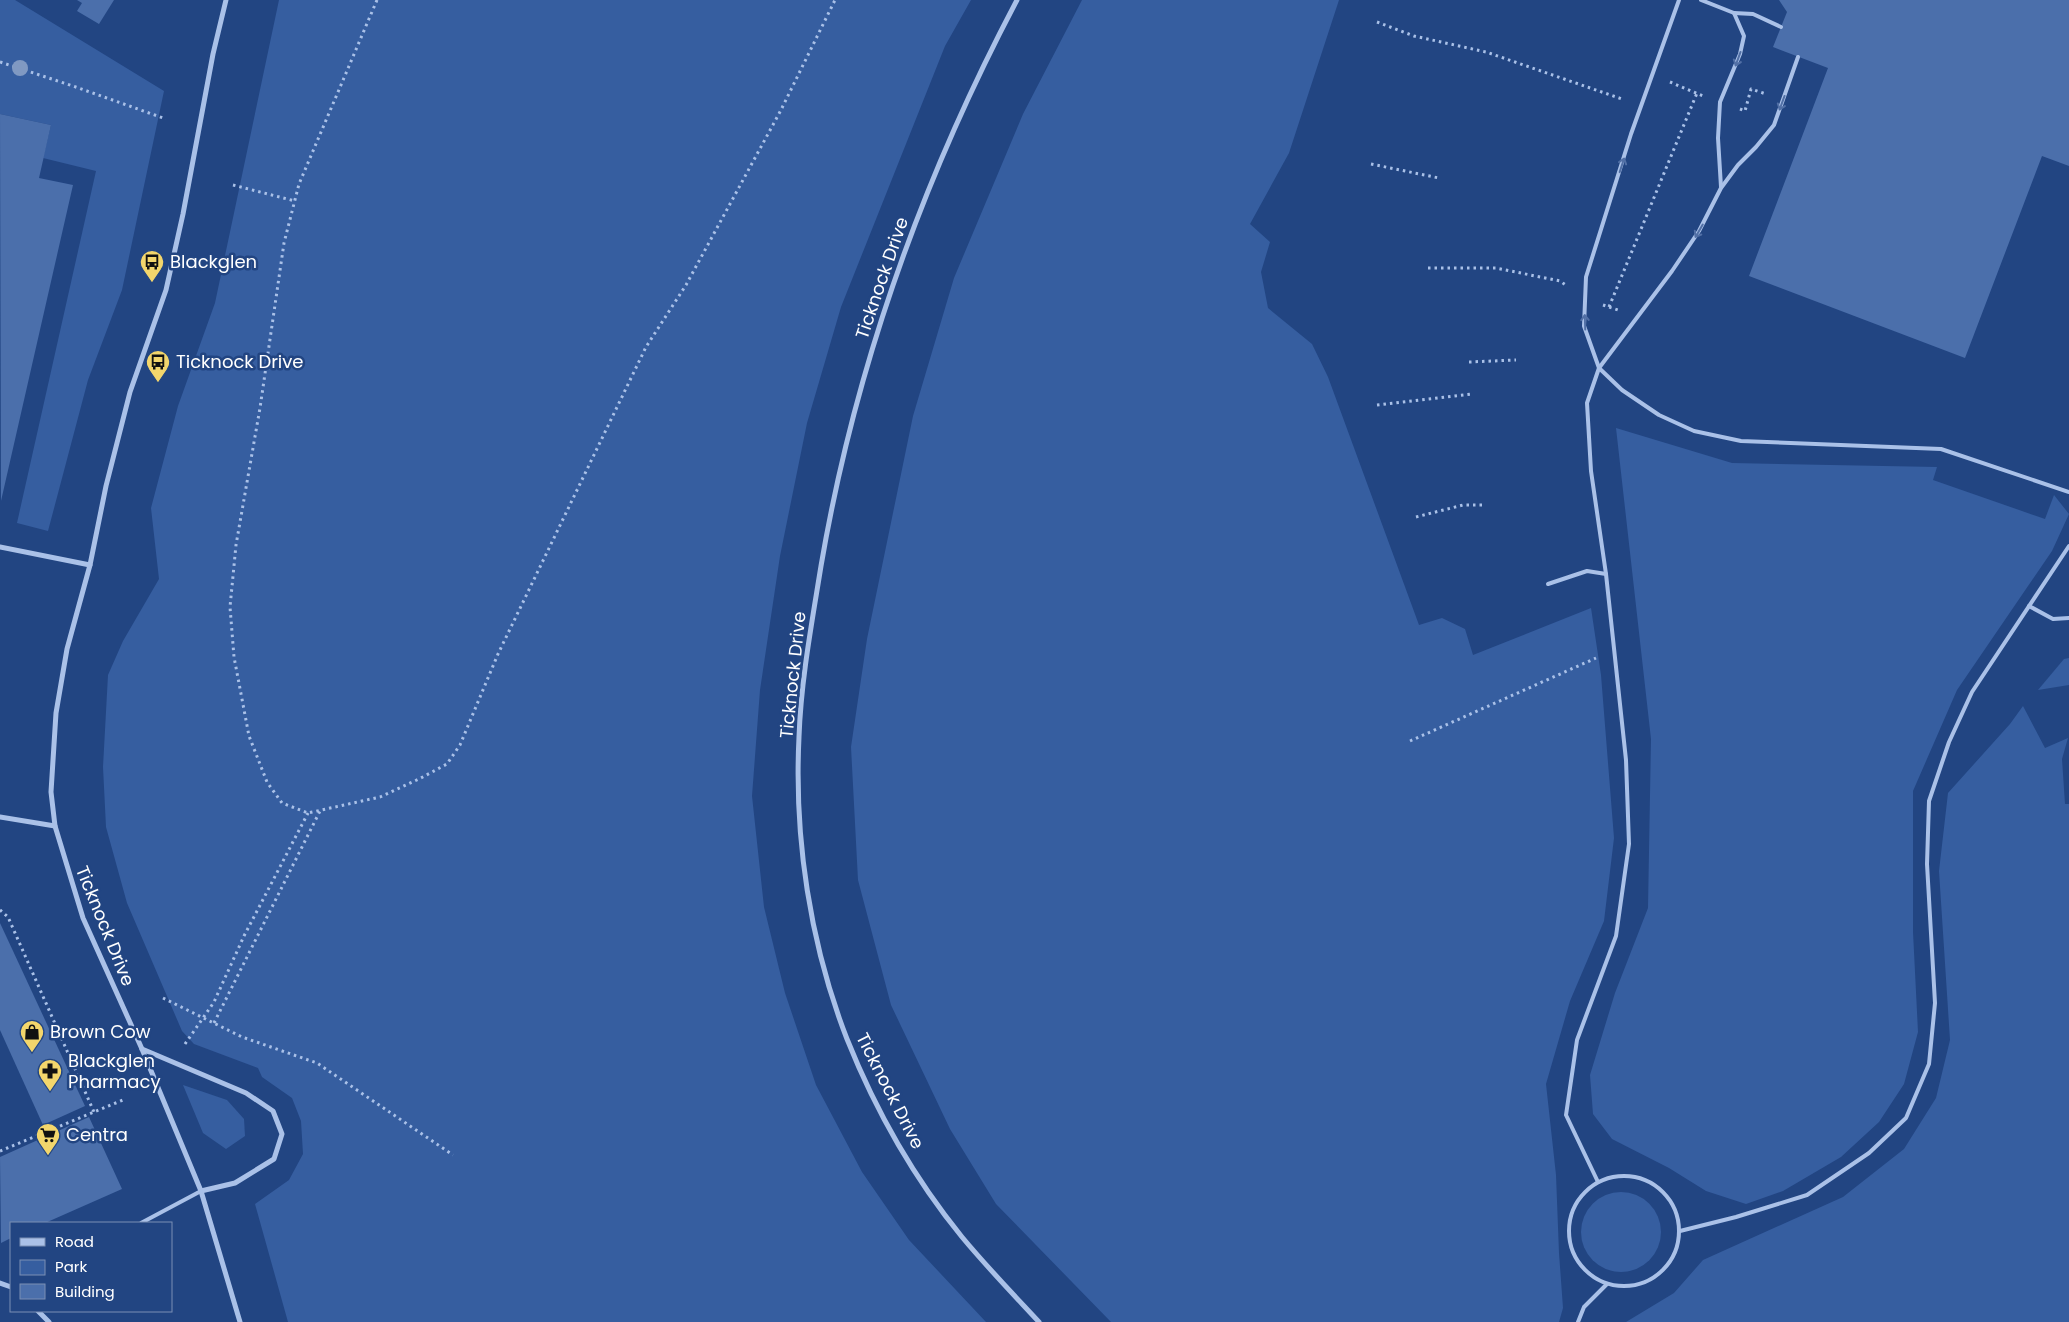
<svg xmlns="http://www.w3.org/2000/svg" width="2069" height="1322" font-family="Poppins,sans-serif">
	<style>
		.green { fill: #365ea0 }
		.building { fill: #4b6fab }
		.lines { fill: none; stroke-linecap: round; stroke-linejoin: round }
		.path { stroke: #aac1e8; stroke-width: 3; stroke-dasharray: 2.5 4; stroke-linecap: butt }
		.lane { stroke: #aac1e8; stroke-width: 4 }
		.street { stroke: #aac1e8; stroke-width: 5 }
		.tree { fill: #8099c2 }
		.oneway { stroke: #5270a6 }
		.labels { text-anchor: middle; stroke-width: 5; stroke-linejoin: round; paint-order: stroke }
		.poi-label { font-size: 18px; fill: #fff; stroke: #224582; text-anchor: start }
		.street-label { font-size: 18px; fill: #fff; stroke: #224582 }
	</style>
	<rect width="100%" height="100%" fill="#224582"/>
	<g class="green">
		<path d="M0 0H15L164 91 122 290 88 380 48 531 17 523 96 171 43 158 51 125 0 114Z"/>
		<path d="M279 0H971L945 46 841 307 807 423 780 556 760 690 752 796 764 907 785 993 816 1085 862 1172 909 1240 986 1322H288L255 1204 289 1180 303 1154 301 1121 292 1098 262 1077 258 1068 194 1044 182 1031 127 903 106 827 103 767 108 675 123 641 159 579 151 508 178 406 215 303Z"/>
		<path d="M1082 0H1339L1289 153 1250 224 1270 242 1261 272 1268 308 1312 344 1328 377 1419 625 1442 618 1465 629 1473 655 1591 608 1601 675 1614 838 1604 921 1570 1001 1546 1084 1556 1175 1559 1253 1563 1308 1559 1322H1111L996 1204 950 1129 891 1005 858 880 851 747 867 639 913 416 954 278 1023 114Z"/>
		<path d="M1616 428 1732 463 1937 467 1933 480 2045 519 2054 495 2069 514 2052 551 1957 690 1913 791V932L1918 1032 1904 1084 1879 1122 1841 1157 1783 1191 1746 1204 1706 1191 1669 1168 1612 1139 1593 1114 1590 1075 1615 993 1648 908 1651 739Z"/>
		<path d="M2069 658V685L2038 690 2064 659Z"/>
		<path d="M2023 706 2045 748 2068 738 2062 759 2065 804H2069V1322H1626L1674 1293 1703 1260 1843 1197 1904 1149 1936 1098 1950 1040 1939 871 1948 793 2010 724Z"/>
		<path d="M183 1085 227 1100 244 1119 245 1136 226 1149 203 1133Z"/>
		<circle cx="1621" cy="1232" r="40"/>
	</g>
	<g class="building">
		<path d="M77 0H114L99 24 77 11 82 3Z"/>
		<path d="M1779 0H2069V166L2042 156 1965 358 1749 276 1828 68 1773 47 1787 12Z"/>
		<path d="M0 114 51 125 39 178 73 185 1 501Z"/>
		<path d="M0 923 85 1106 43 1125 0 1030Z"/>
		<path d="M89 1117 122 1189 45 1223H11V1238L1 1243 0 1157Z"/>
	</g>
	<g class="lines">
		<g class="path">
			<path d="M377 0 299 184 284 243 260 408 236 545 230 607 234 657 249 736 267 782 282 803 308 813 380 797 419 779 447 764 460 745 498 654 646 347 686 285 781 110 835 0"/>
			<path d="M1377 22 1414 36 1486 52 1622 99"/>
			<path d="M0 62 73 86 166 119"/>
			<path d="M1670 82 1703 96"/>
			<path d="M1740 109 1745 111 1751 89 1766 94"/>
			<path d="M1371 164 1439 178"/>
			<path d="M233 185 295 201"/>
			<path d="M1428 268H1496L1560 281 1567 286"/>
			<path d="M1603 305 1618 310"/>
			<path d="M1609 307 1697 93"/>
			<path d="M1469 362 1516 360"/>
			<path d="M1377 405 1472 394"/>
			<path d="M1416 517 1463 505H1485"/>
			<path d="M1410 741 1596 658"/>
			<path d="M0 910 8 917 94 1112"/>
			<path d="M163 998 242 1037 317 1063 453 1155"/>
			<path d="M214 1023 320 811"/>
			<path d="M185 1044 214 1002 244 936 308 813"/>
			<path d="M0 1151 123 1100"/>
		</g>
		<g class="lane">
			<path d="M1679 0 1631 134 1586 277 1584 326 1599 368 1622 390 1659 415 1694 431 1741 441 1941 449 2069 492"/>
			<path d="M1701 0 1734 13 1753 14 1781 27"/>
			<path d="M1721 187 1718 138 1720 102 1740 54 1744 36 1734 13"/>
			<path d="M1548 584 1587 571 1606 574"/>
			<path d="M2029 606 2053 619 2069 618"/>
			<circle cx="1624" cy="1231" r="55"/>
			<path d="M1598 1182 1566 1115 1577 1040 1616 936 1629 844 1626 760 1606 574 1591 471 1587 403 1599 368 1672 271 1699 231 1721 188 1738 165 1756 147 1774 125 1798 57"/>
			<path d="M141 1223 201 1191"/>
			<path d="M1680 1231 1736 1217 1807 1195 1869 1153 1906 1118 1929 1064 1935 1003 1927 864 1929 801 1949 742 1972 692 2069 546"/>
			<path d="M1578 1322 1584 1307 1607 1284"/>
		</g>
		<g class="street">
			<path d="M226 0 213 54 183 214 166 290 130 392 106 486 90 565 67 649 56 713 51 792 55 826 83 918 142 1049 201 1191 240 1322"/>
			<path d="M1017 0C923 178 855 367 821 566 812 622 801 680 799 737 794 838 810 944 847 1039 875 1109 914 1178 962 1237 986 1266 1013 1294 1039 1322"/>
			<path d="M0 547 90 565"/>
			<path d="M0 817 55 826"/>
			<path d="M142 1049 246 1093 273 1111 282 1134 274 1159 235 1183 201 1191"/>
			<path d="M0 1283 11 1287"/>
			<path d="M38 1311 49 1322"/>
		</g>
	</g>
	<circle class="tree" cx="20" cy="68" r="8"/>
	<defs><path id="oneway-shaft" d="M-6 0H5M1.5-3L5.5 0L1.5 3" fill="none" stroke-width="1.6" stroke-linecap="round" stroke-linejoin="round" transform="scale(1.25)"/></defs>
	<g class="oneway">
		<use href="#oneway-shaft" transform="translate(1738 59) rotate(110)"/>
		<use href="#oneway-shaft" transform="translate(1782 103) rotate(110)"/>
		<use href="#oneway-shaft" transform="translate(1622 165) rotate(-72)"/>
		<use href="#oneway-shaft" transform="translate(1699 231) rotate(120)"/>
		<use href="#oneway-shaft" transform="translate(1585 322) rotate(-92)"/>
	</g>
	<defs>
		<g id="bus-pin" transform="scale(1.25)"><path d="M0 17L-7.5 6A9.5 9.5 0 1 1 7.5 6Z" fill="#f3d66c" stroke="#224582"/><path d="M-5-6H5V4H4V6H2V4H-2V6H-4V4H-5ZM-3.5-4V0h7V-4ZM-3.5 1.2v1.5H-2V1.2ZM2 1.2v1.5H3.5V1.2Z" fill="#111"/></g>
		<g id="shop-pin" transform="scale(1.25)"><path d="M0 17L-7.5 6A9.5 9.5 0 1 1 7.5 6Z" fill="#f3d66c" stroke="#224582"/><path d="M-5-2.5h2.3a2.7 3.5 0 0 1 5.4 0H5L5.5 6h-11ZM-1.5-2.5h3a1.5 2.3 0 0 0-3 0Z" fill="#111"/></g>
		<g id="pharmacy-pin" transform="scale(1.25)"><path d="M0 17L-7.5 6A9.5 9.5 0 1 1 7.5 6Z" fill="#f3d66c" stroke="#224582"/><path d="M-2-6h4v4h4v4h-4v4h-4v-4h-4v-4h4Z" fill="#111"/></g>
		<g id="supermarket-pin" transform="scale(1.25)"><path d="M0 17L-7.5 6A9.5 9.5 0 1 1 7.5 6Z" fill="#f3d66c" stroke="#224582"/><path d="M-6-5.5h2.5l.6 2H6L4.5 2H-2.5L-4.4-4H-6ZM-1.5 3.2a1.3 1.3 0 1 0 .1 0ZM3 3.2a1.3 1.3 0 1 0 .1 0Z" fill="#111"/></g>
	</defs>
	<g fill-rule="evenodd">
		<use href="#bus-pin" x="152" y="262"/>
		<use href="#bus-pin" x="158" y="362"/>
		<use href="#shop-pin" x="32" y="1032"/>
		<use href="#pharmacy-pin" x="50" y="1071"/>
		<use href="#supermarket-pin" x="48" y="1135"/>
	</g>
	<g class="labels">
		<g class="poi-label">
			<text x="170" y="268">Blackglen</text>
			<text x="176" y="368">Ticknock Drive</text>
			<text x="50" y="1038">Brown Cow</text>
			<text x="68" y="1067">Blackglen<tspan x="68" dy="21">Pharmacy</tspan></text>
			<text x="66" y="1141">Centra</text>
		</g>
		<g class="street-label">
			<text transform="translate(882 278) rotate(-71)" y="6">Ticknock Drive</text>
			<text transform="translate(793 675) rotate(-84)" y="6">Ticknock Drive</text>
			<text transform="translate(105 926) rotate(68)" y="6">Ticknock Drive</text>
			<text transform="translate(890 1091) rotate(63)" y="6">Ticknock Drive</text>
		</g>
	</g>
	<rect x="10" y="1222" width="162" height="90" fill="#224582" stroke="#7a8fb4"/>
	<rect x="20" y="1238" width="25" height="8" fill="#aac1e8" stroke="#7a8fb4"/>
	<text x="55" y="1247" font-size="15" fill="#ffffff">Road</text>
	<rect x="20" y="1260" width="25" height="15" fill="#365ea0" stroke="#7a8fb4"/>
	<text x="55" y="1272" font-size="15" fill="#ffffff">Park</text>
	<rect x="20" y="1284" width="25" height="15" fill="#4b6fab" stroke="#7a8fb4"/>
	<text x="55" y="1297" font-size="15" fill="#ffffff">Building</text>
</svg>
